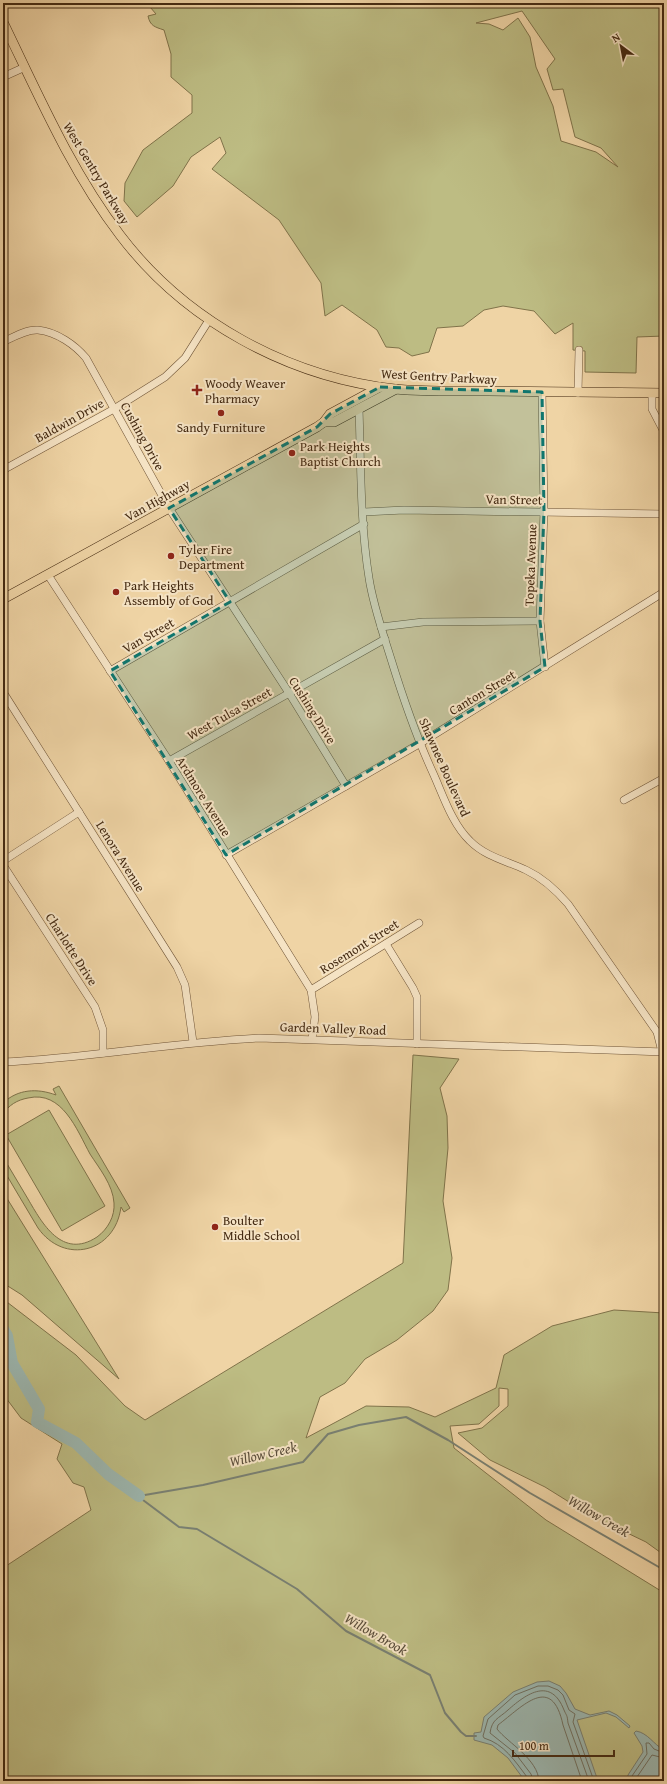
<svg xmlns="http://www.w3.org/2000/svg" width="667" height="1784" font-family="'Gentium Book Plus',serif">
	<style>
		.green { fill: #bdbc83; stroke: #80734a; fill-rule: evenodd }
		.water { fill: #9cb7b0; stroke: #797f71 }
		.lines { fill: none; stroke-linecap: round; stroke-linejoin: round }
		.shore { stroke: #707061; stroke-width: 1 }
		.stream { stroke: #797f71; stroke-width: 2 }
		.river { stroke: #9cb7b0; stroke-width: 12 }
		.minor-casing { stroke: #6f5437; stroke-width: 8 }
		.major-casing { stroke: #442a12; stroke-width: 10 }
		.minor { stroke: #f5e3c4; stroke-width: 7 }
		.major { stroke: #efd4a5; stroke-width: 9 }
		.marked { fill: #0f766e; fill-opacity: 0.2; stroke: #0f766e; stroke-width: 3; stroke-dasharray: 8 5; stroke-linejoin: round }
		.poi-dot { fill: #8f2418; stroke: #f5e3c4; stroke-width: 1.5 }
		.labels { text-anchor: middle; stroke-width: 4; stroke-linejoin: round; paint-order: stroke }
		.street-label { font-size: 13px; fill: #442a12; stroke: #f5e3c4 }
		.poi-label { font-size: 13px; fill: #442a12; stroke: #f5e3c4; text-anchor: start }
		.water-label { font-size: 14px; font-style: italic; fill: #5a4d3a; stroke: #f5e3c4 }
	</style>
	<rect width="100%" height="100%" fill="#efd4a5"/>
	<filter id="stains"><feTurbulence type="fractalNoise" baseFrequency=".005" numOctaves="4"/><feColorMatrix values="0 0 0 0 .2 0 0 0 0 .09 0 0 0 0 .02 0 0 0 .5 -.17"/></filter>
	<radialGradient id="worn" r=".72"><stop offset=".6" stop-color="#630" stop-opacity="0"/><stop offset="1" stop-color="#630" stop-opacity=".3"/></radialGradient>
	<g class="green">
		<path d="M143 3H664V336L637 337 636 373 585 372V351L573 350V323L555 334 534 311 503 306 484 310 463 326 437 328 429 352 412 356 399 348 386 347 377 330 342 305 325 316 321 283 279 220 212 169 226 153 220 137 191 157 173 186 137 217 124 201 125 183 143 150 192 113V95L171 77V54L164 30C155 27 150 26 148 16L156 14 150 7ZM522 11 555 59 547 69 553 90 563 89 575 137 601 148 618 167 596 152 561 141 553 106 536 67 530 37 518 18 503 30 489 24 476 23Z"/>
		<path d="M413 1055 459 1059 440 1088 447 1116 448 1148 443 1201 452 1258 448 1290 433 1311 397 1340 365 1359 345 1383 320 1397 306 1438 366 1406 409 1407 435 1417 496 1388 504 1355 552 1326 614 1310 664 1313V1555L646 1542 590 1515 545 1487 490 1460 458 1433 482 1428 508 1406V1389L499 1388V1406L479 1424 450 1426 454 1448 546 1520 661 1591 664 1589V1781H3V1568L91 1510 84 1487 73 1483 57 1459 62 1444 21 1418 3 1394V1299L76 1355 125 1406 145 1420 403 1263Z"/>
		<path d="M59 1086 130 1208 124 1212 121 1207C115 1253 64 1265 38 1228L3 1169V1157C11 1171 20 1185 28 1199 42 1223 62 1260 97 1237 108 1229 115 1216 114 1203 113 1185 99 1168 90 1154 77 1130 62 1090 28 1098 17 1100 9 1105 3 1114V1103C18 1089 37 1088 56 1095L53 1089Z"/>
		<path d="M49 1110 105 1206 62 1231 6 1135Z"/>
		<path d="M3 1192 119 1379 22 1295 3 1283Z"/>
	</g>
	<g class="water">
		<path d="M549 1681 560 1686 566 1693 575 1709 590 1715 609 1711 617 1715 630 1726 629 1728 616 1717 606 1713 577 1720 598 1781H525L508 1758 492 1745 474 1740V1733L481 1732 484 1717 513 1692 537 1682Z"/>
		<path d="M636 1731C648 1733 653 1744 664 1750V1781H627L628 1775 643 1752 642 1746 634 1733Z"/>
	</g>
	<g class="lines">
		<g class="shore">
			<path d="M528 1781 527 1777C515 1761 504 1744 484 1738L483 1736 488 1719 515 1695 538 1686H548L558 1690 563 1695 569 1710 575 1714 573 1722 594 1781"/>
			<path d="M533 1781 531 1774 515 1753 490 1733C492 1719 498 1719 508 1710 527 1693 551 1677 564 1710 567 1717 567 1714 568 1723L589 1781"/>
			<path d="M539 1781C538 1759 508 1743 497 1729L498 1725C523 1706 552 1673 563 1725L582 1781"/>
			<path d="M631 1781 632 1776 647 1754 646 1743H649L654 1749 664 1753"/>
			<path d="M636 1781 637 1777 652 1755 664 1758"/>
		</g>
		<g class="stream">
			<path d="M139 1496 203 1485 303 1462 328 1434 359 1425 406 1417 448 1440 530 1493 664 1570"/>
			<path d="M139 1497 179 1527 197 1529 297 1589 346 1631 430 1675 445 1713 461 1732 466 1736H476"/>
		</g>
		<path class="river" d="M3 1329 7 1336 12 1363 39 1409 37 1422 76 1443 108 1474 139 1496"/>
		<g class="minor-casing">
			<g id="minor">
				<path d="M3 77 25 67"/>
				<path d="M3 342C13 337 27 329 38 330 57 332 75 345 86 358L169 508 289 693 346 786"/>
				<path d="M542 392 544 511 540 621 545 667"/>
				<path d="M578 393 579 350"/>
				<path d="M652 393V409L664 432"/>
				<path d="M359 409C361 465 360 522 369 578 373 605 383 633 391 659 403 698 416 736 433 773 443 795 452 824 470 841 486 857 507 861 526 870 543 878 556 890 568 904L657 1032 662 1052"/>
				<path d="M3 470 114 409 165 377 185 358 209 320"/>
				<path d="M364 512 404 510 664 514"/>
				<path d="M48 575 169 761 311 990 315 1017 312 1039"/>
				<path d="M381 627 423 622 540 621"/>
				<path d="M110 671 364 524"/>
				<path d="M3 692 177 967 185 985 193 1042"/>
				<path d="M169 761 385 639"/>
				<path d="M624 800 664 778"/>
				<path d="M226 855 419 744 664 592"/>
				<path d="M3 861 79 812"/>
				<path d="M3 865 95 1007 103 1030V1053"/>
				<path d="M386 944 413 988 417 997V1044"/>
				<path d="M311 990 419 923"/>
				<path d="M3 1062C89 1058 174 1042 259 1038L664 1052"/>
			</g>
		</g>
		<g class="major-casing">
			<g id="major">
				<path d="M3 22C38 94 71 171 120 235 185 321 288 377 395 389 426 392 457 391 488 391 546 392 605 392 664 393"/>
				<path d="M324 422H334L396 389"/>
				<path d="M3 599 317 427 324 422 330 414 380 387"/>
			</g>
		</g>
		<use href="#minor" class="minor"/>
		<use href="#major" class="major"/>
	</g>
	<path class="marked" d="M380 387 542 392 544 511 540 621 545 667 226 855 110 671 230 602 169 508 317 427 330 414Z"/>
	<g class="poi-dot">
		<path d="M195 384h4v4h4v4h-4v4h-4v-4h-4v-4h4z"/>
		<circle cx="221" cy="413" r="4"/>
		<circle cx="292" cy="453" r="4"/>
		<circle cx="171" cy="556" r="4"/>
		<circle cx="116" cy="592" r="4"/>
		<circle cx="215" cy="1227" r="4"/>
	</g>
	<g class="labels">
		<g class="street-label">
			<text transform="translate(97 173) rotate(59)" y="5">West Gentry Parkway</text>
			<text transform="translate(439 376) rotate(3)" y="5">West Gentry Parkway</text>
			<text transform="translate(69 420) rotate(-29)" y="5">Baldwin Drive</text>
			<text transform="translate(143 436) rotate(61)" y="5">Cushing Drive</text>
			<text transform="translate(514 499) rotate(1)" y="5">Van Street</text>
			<text transform="translate(157 500) rotate(-29)" y="5">Van Highway</text>
			<text transform="translate(530 565) rotate(-88)" y="5">Topeka Avenue</text>
			<text transform="translate(148 635) rotate(-30)" y="5">Van Street</text>
			<text transform="translate(482 692) rotate(-31)" y="5">Canton Street</text>
			<text transform="translate(313 710) rotate(58)" y="5">Cushing Drive</text>
			<text transform="translate(229 713) rotate(-29)" y="5">West Tulsa Street</text>
			<text transform="translate(445 767) rotate(66)" y="5">Shawnee Boulevard</text>
			<text transform="translate(204 796) rotate(58)" y="5">Ardmore Avenue</text>
			<text transform="translate(121 856) rotate(58)" y="5">Lenora Avenue</text>
			<text transform="translate(359 946) rotate(-32)" y="5">Rosemont Street</text>
			<text transform="translate(72 949) rotate(57)" y="5">Charlotte Drive</text>
			<text transform="translate(333 1028) rotate(2)" y="5">Garden Valley Road</text>
		</g>
		<g class="poi-label">
			<text x="205" y="388">Woody Weaver<tspan x="205" dy="15">Pharmacy</tspan></text>
			<text x="221" y="432" text-anchor="middle">Sandy Furniture</text>
			<text x="300" y="451">Park Heights<tspan x="300" dy="15">Baptist Church</tspan></text>
			<text x="179" y="554">Tyler Fire<tspan x="179" dy="15">Department</tspan></text>
			<text x="124" y="590">Park Heights<tspan x="124" dy="15">Assembly of God</tspan></text>
			<text x="223" y="1225">Boulter<tspan x="223" dy="15">Middle School</tspan></text>
		</g>
		<g class="water-label">
			<text transform="translate(263 1454) rotate(-13)" y="5">Willow Creek</text>
			<text transform="translate(599 1516) rotate(30)" y="5">Willow Creek</text>
			<text transform="translate(376 1634) rotate(30)" y="5">Willow Brook</text>
		</g>
	</g>
	<rect width="667" height="1784" fill="none" stroke="#efd4a5" stroke-width="16"/>
	<rect x="4" y="4" width="659" height="1776" fill="none" stroke="#442a12" stroke-width="2"/>
	<rect x="8" y="8" width="651" height="1768" fill="none" stroke="#442a12"/>
	<g transform="translate(621 46) rotate(328)" stroke="#f5e3c4" stroke-width="3" paint-order="stroke">
	<path d="M0-3L7 15L0 10L-7 15Z" fill="#442a12"/>
	<text y="-6" font-size="11" font-weight="bold" text-anchor="middle" fill="#442a12">N</text>
	</g>
	<path d="M513 1750v6h101v-6" fill="none" stroke="#442a12" stroke-width="2"/>
	<text x="519" y="1750" font-size="12" fill="#442a12" stroke="#f5e3c4" stroke-width="3" paint-order="stroke">100 m</text>
	<rect width="100%" height="100%" filter="url(#stains)"/>
	<rect width="100%" height="100%" fill="url(#worn)"/>
</svg>
